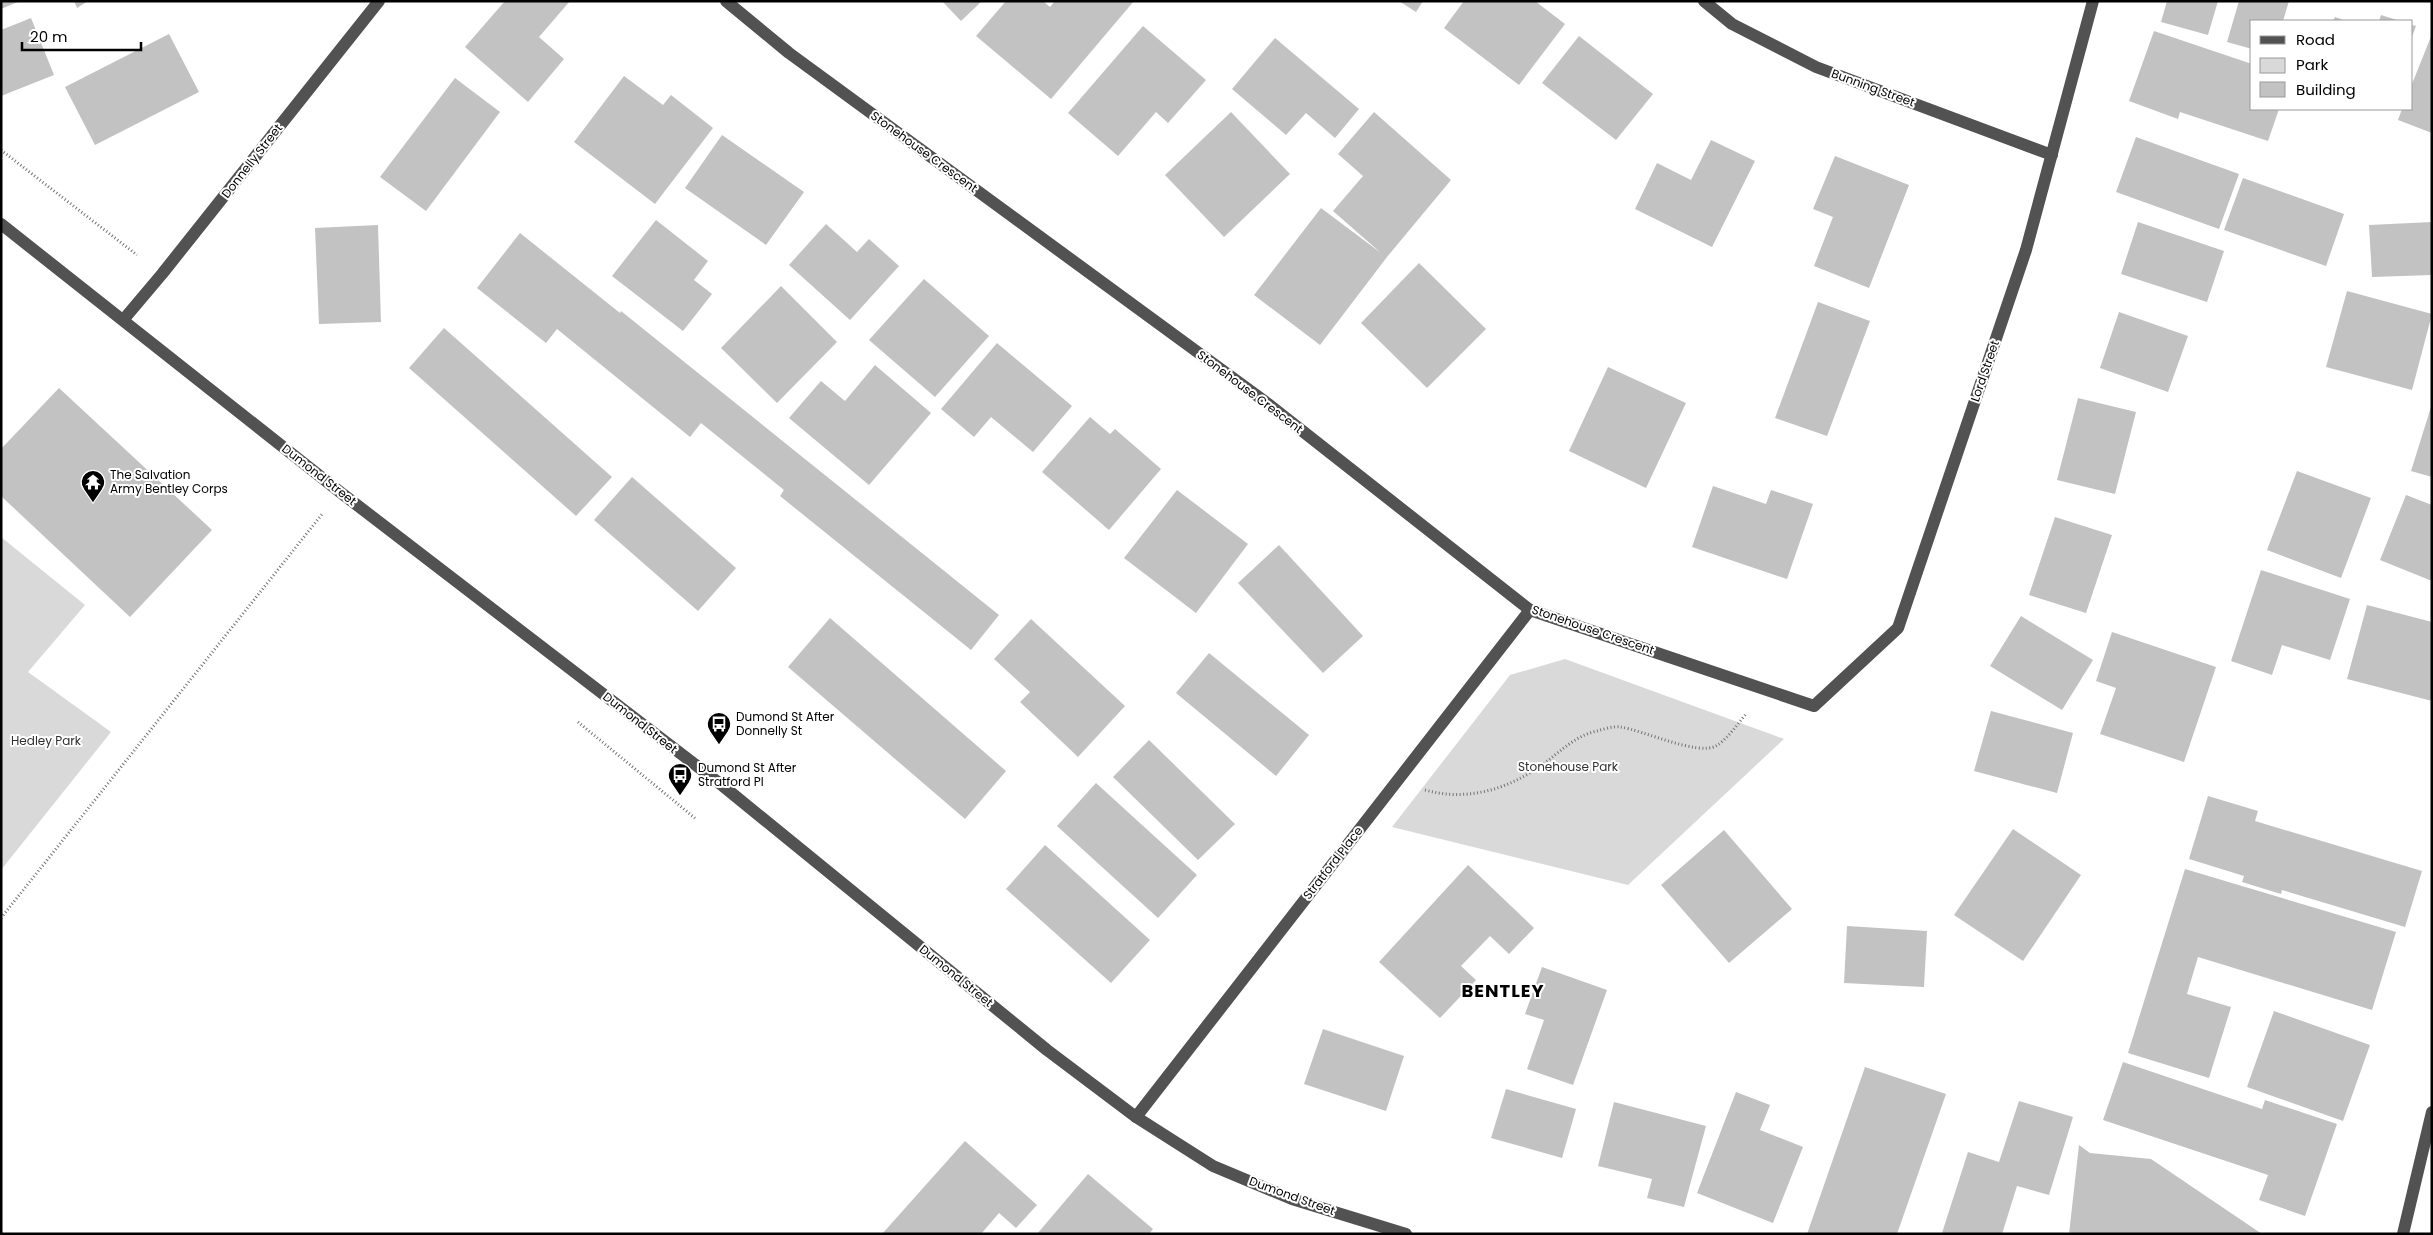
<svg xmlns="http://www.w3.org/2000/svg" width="2433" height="1235" font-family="Poppins,sans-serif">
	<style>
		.green { fill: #d9d9d9 }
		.building { fill: #c2c2c2 }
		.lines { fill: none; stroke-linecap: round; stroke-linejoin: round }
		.path { stroke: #747474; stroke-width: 3; stroke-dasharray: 1 2.5; stroke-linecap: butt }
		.minor { stroke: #525252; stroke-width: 12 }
		.labels { text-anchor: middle; stroke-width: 4; stroke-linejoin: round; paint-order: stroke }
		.street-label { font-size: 12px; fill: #000; stroke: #fff }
		.poi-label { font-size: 12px; fill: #000; stroke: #fff; text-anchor: start }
		.park-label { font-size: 12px; fill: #303030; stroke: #fff }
		.district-label { font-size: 18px; font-weight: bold; letter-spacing: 1px; fill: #000; stroke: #fff }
	</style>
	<rect width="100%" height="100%" fill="#fff"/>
	<g class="green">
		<path d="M1 537 85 605 28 672 111 732 1 870Z"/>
		<path d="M1565 659 1784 739 1628 885 1392 827 1510 675Z"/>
	</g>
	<g class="building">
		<path d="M1 1H20L1 9Z"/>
		<path d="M74 1H88L77 8Z"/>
		<path d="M505 1H570L539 37 564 59 528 102 465 47Z"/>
		<path d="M942 1H982L961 21Z"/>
		<path d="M1006 1H1043L1050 7 1055 1H1134L1051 99 976 36Z"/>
		<path d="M1399 1H1423L1416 12Z"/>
		<path d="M1464 1H1535L1565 24 1519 85 1444 28Z"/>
		<path d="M2167 1H2218L2208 35 2161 22Z"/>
		<path d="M2239 1H2289L2283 21H2252V49L2227 42Z"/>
		<path d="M2381 15 2400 21H2379Z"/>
		<path d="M2335 17 2346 21H2333Z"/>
		<path d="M31 18 54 75 1 96V30Z"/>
		<path d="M2412 25 2416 26 2412 37Z"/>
		<path d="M1143 26 1206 80 1168 123 1156 112 1118 156 1068 113Z"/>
		<path d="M2154 31 2252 64V109H2279L2268 141 2180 112 2178 119 2129 101Z"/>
		<path d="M169 34 199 92 95 145 65 87Z"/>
		<path d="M2432 34V133L2398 120 2402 109H2412V84Z"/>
		<path d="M1579 36 1653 94 1616 140 1542 83Z"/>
		<path d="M1275 38 1359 109 1335 138 1306 113 1286 135 1232 89Z"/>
		<path d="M624 76 663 105 671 95 713 128 655 204 574 142Z"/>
		<path d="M455 78 500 112 426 211 380 177Z"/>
		<path d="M1231 112 1290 174 1224 237 1165 175Z"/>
		<path d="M1374 112 1451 180 1387 257 1320 345 1254 295 1321 208 1381 253 1333 211 1363 176 1338 154Z"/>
		<path d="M722 135 804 192 766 245 685 188Z"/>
		<path d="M2136 137 2239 174 2219 229 2116 192Z"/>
		<path d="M1711 140 1755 161 1712 247 1635 209 1657 163 1691 180Z"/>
		<path d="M1835 156 1909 185 1869 288 1814 266 1833 217 1813 209Z"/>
		<path d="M2243 178 2344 214 2326 266 2224 230Z"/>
		<path d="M656 220 708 261 694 280 712 294 683 331 612 276Z"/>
		<path d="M2138 222 2224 251 2207 302 2121 274Z"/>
		<path d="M2432 222V275L2372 277 2369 225Z"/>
		<path d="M826 224 857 252 869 239 899 266 850 320 789 265Z"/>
		<path d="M378 225 381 322 319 324 315 228Z"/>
		<path d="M520 233 620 313 621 311 999 615 971 650 780 496 784 490 701 423 690 437 557 329 546 343 477 288Z"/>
		<path d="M1419 263 1486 329 1427 388 1361 323Z"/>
		<path d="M924 279 989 336 935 397 869 340Z"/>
		<path d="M781 286 837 342 777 403 721 348Z"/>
		<path d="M2347 291 2432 314 2412 390 2326 367Z"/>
		<path d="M1818 302 1870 321 1827 436 1775 418Z"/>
		<path d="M2119 312 2188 336 2168 392 2100 368Z"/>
		<path d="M444 328 612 477 576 516 409 368Z"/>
		<path d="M997 343 1072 406 1033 452 991 417 974 437 941 409Z"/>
		<path d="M875 365 931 413 869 485 789 418 821 381 845 401Z"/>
		<path d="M1608 367 1686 403 1646 488 1569 451Z"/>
		<path d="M59 388 212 530 130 617 1 496V449Z"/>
		<path d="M2078 398 2136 412 2115 494 2057 480Z"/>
		<path d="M2431 407H2432V477L2411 471Z"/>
		<path d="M1090 417 1110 434 1115 429 1161 469 1109 530 1042 472Z"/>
		<path d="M2297 471 2371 498 2341 578 2267 550Z"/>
		<path d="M632 477 736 568 698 611 594 520Z"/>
		<path d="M1713 486 1766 504 1771 490 1813 504 1787 579 1692 547Z"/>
		<path d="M1177 490 1248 544 1196 613 1124 558Z"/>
		<path d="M2406 495 2432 505V581L2380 560Z"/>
		<path d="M2055 517 2112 535 2086 613 2029 595Z"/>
		<path d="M1279 545 1363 636 1323 673 1238 583Z"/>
		<path d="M2261 570 2350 599 2330 660 2282 645 2272 675 2231 661Z"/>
		<path d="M2367 605 2432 622V701L2347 679Z"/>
		<path d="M2021 616 2093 660 2062 710 1990 666Z"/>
		<path d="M830 618 1006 771 965 819 788 667Z"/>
		<path d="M1031 619 1125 706 1078 757 1020 702 1030 692 994 659Z"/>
		<path d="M2112 632 2216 667 2184 762 2100 734 2116 688 2096 681Z"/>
		<path d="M1209 653 1309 735 1276 776 1176 693Z"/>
		<path d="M1991 711 2073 733 2057 793 1974 771Z"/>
		<path d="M1149 740 1235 824 1198 860 1113 777Z"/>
		<path d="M1096 783 1197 875 1158 918 1057 826Z"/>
		<path d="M2208 796 2258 811 2255 821 2422 871 2405 927 2282 890 2281 894 2242 882 2244 876 2189 859Z"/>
		<path d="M2013 829 2081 875 2023 961 1954 915Z"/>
		<path d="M1724 830 1792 909 1729 963 1661 885Z"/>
		<path d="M1045 845 1150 940 1111 983 1006 889Z"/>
		<path d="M1468 865 1534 928 1509 954 1490 936 1461 966 1476 980 1440 1018 1379 962Z"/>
		<path d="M2185 869 2396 932 2372 1010 2198 957 2187 994 2231 1007 2209 1078 2128 1053Z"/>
		<path d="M1847 926 1927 931 1924 987 1844 983Z"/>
		<path d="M1542 967 1607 990 1573 1085 1527 1069 1544 1020 1525 1014Z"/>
		<path d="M2274 1011 2370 1045 2343 1121 2247 1087Z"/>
		<path d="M1323 1029 1404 1056 1386 1111 1304 1084Z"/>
		<path d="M2123 1062 2262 1109 2265 1100 2337 1124 2305 1216 2259 1200 2268 1175 2103 1120Z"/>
		<path d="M1865 1067 1946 1094 1897 1234H1807Z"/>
		<path d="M1506 1089 1576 1109 1562 1158 1491 1138Z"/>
		<path d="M1736 1092 1770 1105 1760 1130 1803 1147 1773 1223 1697 1193Z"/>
		<path d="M2019 1101 2073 1117 2049 1195 2017 1186 2002 1234 1942 1233 1968 1152 1999 1162Z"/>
		<path d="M1614 1102 1706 1126 1684 1207 1647 1198 1652 1179 1598 1166Z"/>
		<path d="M965 1141 1037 1205 1016 1228 999 1213 981 1234H882Z"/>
		<path d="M2079 1145 2090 1153 2151 1159 2262 1234H2069Z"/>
		<path d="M1088 1174 1153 1229 1149 1234H1037Z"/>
	</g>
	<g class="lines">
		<g class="path">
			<path d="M1 150 137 255"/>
			<path d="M578 722 696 819"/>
			<path d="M1425 790C1468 802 1510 789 1546 762 1562 750 1577 735 1597 731 1604 729 1613 726 1620 727 1643 730 1697 756 1716 746 1728 739 1738 723 1747 713"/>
			<path d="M1 918 323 513"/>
		</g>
		<g class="minor">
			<path d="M726 1 789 53 1263 400 1530 610 1814 706 1898 628 2026 250 2093 1"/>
			<path d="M1704 1 1732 24 1816 67 2052 155"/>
			<path d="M1 224 340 492 723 786 1047 1050 1136 1117 1213 1166 1292 1199 1406 1234"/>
			<path d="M124 319 162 274 379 1"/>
			<path d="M1136 1117 1530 610"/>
			<path d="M2403 1234 2432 1112"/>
		</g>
	</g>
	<defs>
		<g id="temple-pin" transform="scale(1.25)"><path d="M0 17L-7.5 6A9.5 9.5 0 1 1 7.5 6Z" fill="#000" stroke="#fff"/><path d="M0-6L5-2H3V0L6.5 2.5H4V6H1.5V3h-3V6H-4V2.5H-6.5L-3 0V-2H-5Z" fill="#fff"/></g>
		<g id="bus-pin" transform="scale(1.25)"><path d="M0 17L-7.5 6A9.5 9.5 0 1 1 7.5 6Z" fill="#000" stroke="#fff"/><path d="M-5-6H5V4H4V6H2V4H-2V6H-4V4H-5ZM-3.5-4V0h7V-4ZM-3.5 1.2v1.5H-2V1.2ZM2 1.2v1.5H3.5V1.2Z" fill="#fff"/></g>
	</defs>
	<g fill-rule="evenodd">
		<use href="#temple-pin" x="93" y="482"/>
		<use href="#bus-pin" x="719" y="724"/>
		<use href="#bus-pin" x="680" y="775"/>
	</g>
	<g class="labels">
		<g class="street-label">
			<text transform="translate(1873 88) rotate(20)" y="4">Bunning Street</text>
			<text transform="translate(924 152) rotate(36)" y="4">Stonehouse Crescent</text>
			<text transform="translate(252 161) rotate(-52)" y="4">Donnelly Street</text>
			<text transform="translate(1985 371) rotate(-71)" y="4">Lord Street</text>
			<text transform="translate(1250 392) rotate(37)" y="4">Stonehouse Crescent</text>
			<text transform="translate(319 475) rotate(38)" y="4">Dumond Street</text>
			<text transform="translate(1593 630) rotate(19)" y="4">Stonehouse Crescent</text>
			<text transform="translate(640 723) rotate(38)" y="4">Dumond Street</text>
			<text transform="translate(1333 863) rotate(-52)" y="4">Stratford Place</text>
			<text transform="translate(956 976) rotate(39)" y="4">Dumond Street</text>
			<text transform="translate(1292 1196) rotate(20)" y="4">Dumond Street</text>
		</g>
		<g class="poi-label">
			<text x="110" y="479">The Salvation<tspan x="110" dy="14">Army Bentley Corps</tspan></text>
			<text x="736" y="721">Dumond St After<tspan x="736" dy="14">Donnelly St</tspan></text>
			<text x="698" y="772">Dumond St After<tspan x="698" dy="14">Stratford Pl</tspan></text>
		</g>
		<g class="park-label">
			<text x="46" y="745">Hedley Park</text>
			<text x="1568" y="771">Stonehouse Park</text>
		</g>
		<g class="district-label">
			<text x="1503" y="997">BENTLEY</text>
		</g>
	</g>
	<rect width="2433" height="1235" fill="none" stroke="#000000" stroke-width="5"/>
	<rect x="2250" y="20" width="162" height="90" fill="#ffffff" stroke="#999999"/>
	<rect x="2260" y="36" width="25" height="8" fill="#525252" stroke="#999999"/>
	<text x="2296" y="45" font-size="15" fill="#000000">Road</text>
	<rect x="2260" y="58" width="25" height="15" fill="#d9d9d9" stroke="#999999"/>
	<text x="2296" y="70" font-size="15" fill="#000000">Park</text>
	<rect x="2260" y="82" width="25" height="15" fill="#c2c2c2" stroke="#999999"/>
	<text x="2296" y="95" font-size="15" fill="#000000">Building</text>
	<path d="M22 42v8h119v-8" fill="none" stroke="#000000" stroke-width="2.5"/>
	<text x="30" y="42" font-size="15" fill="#000000" stroke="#ffffff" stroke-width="4" paint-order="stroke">20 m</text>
</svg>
